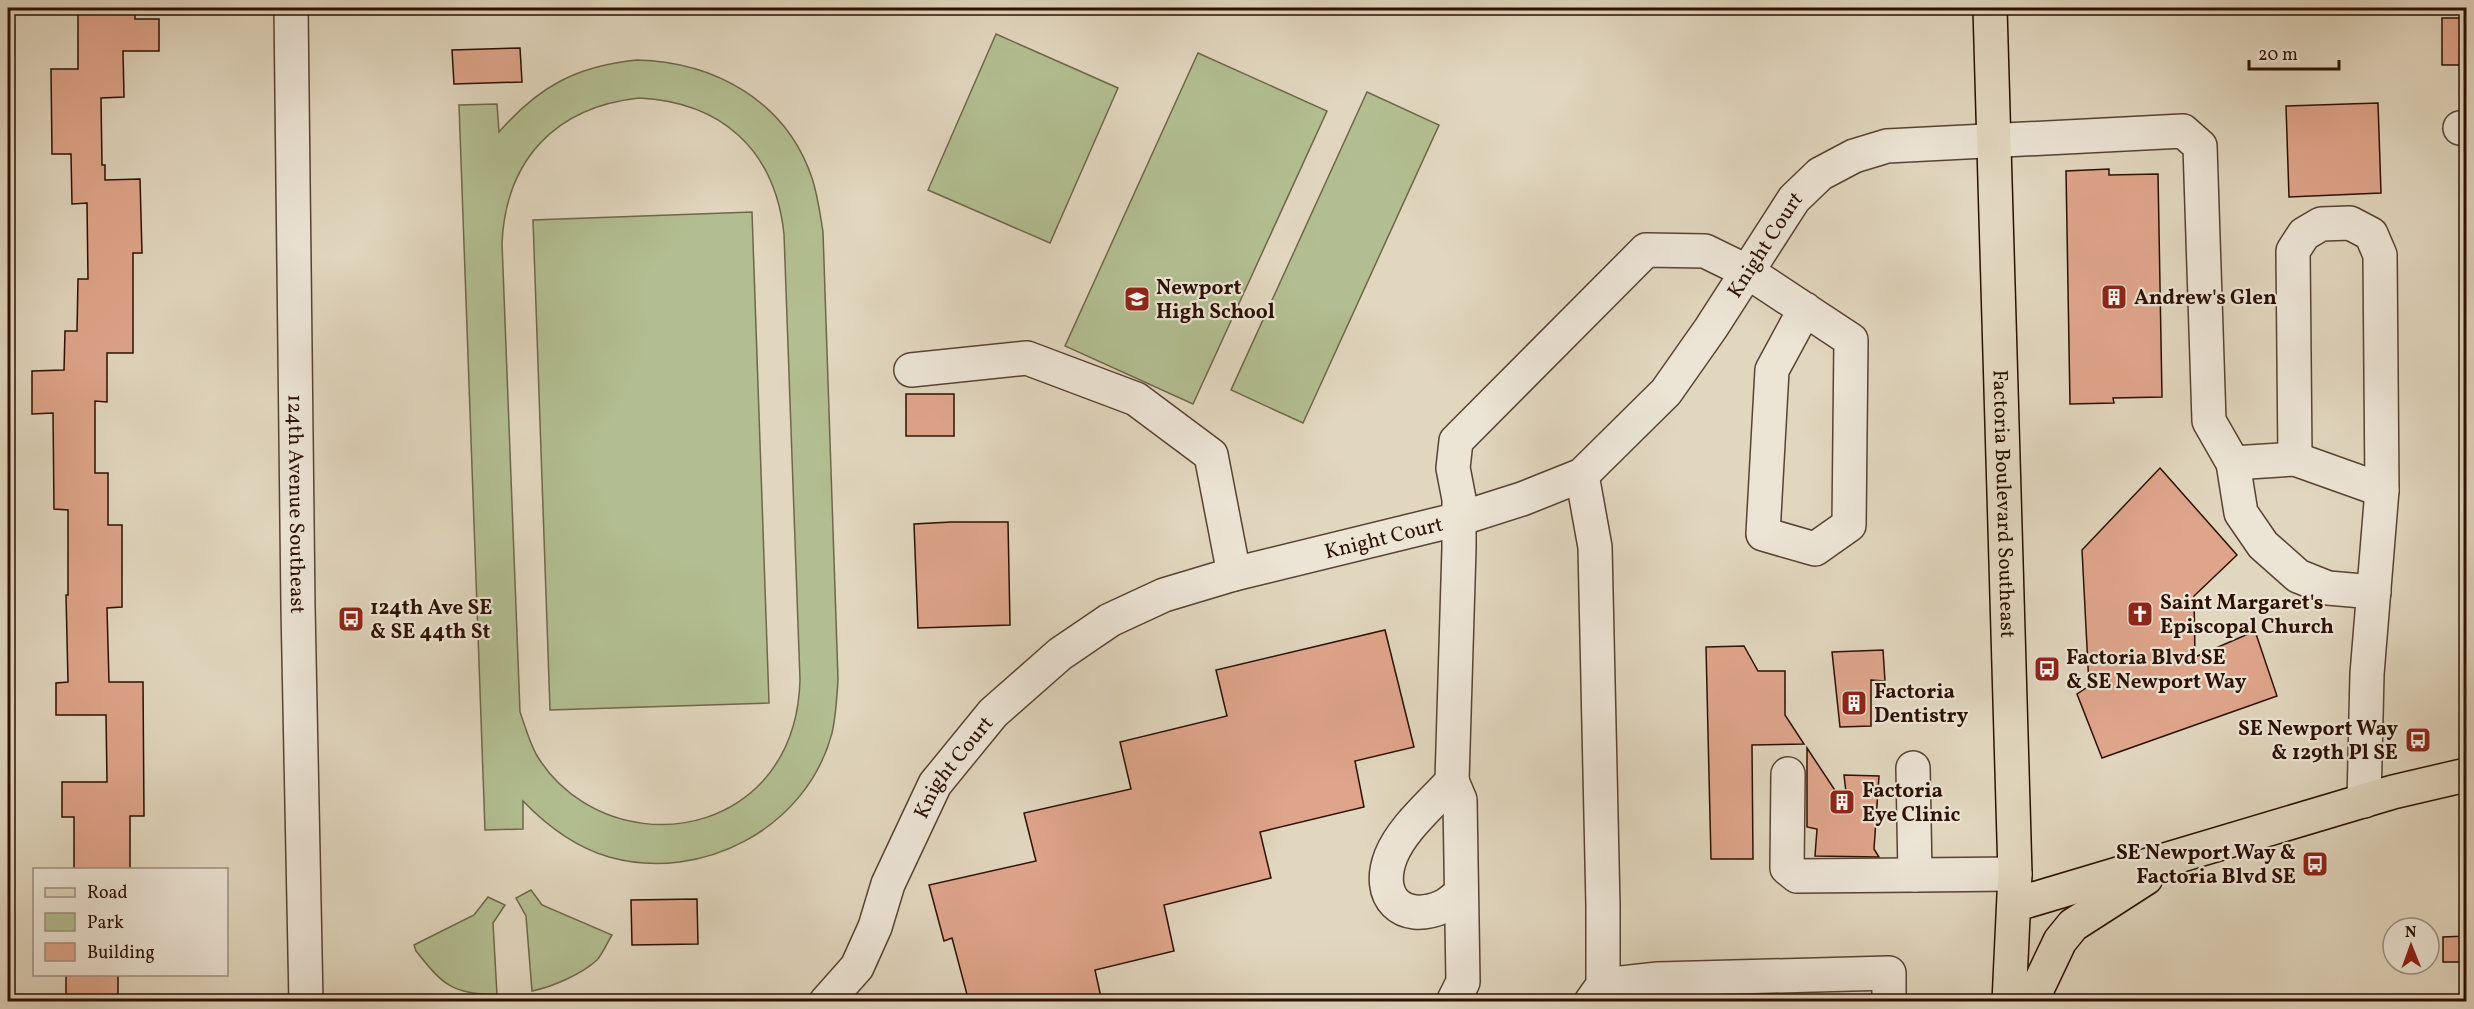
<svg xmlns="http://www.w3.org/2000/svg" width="2474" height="1009" font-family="Vollkorn,serif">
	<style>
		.green { fill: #b2be91; stroke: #6f674a; stroke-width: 1.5; fill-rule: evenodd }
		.building { fill: #dfa58b; stroke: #2c1003; stroke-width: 1.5 }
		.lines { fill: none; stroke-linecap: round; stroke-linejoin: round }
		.minor-casing { stroke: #594232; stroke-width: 36 }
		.major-casing { stroke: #2c1003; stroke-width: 36 }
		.minor { stroke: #ece4d5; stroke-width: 33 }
		.major { stroke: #e1d6be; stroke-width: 33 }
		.labels { text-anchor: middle; stroke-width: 4.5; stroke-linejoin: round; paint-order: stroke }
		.street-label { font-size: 21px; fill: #2c1003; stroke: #ece4d5 }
		.poi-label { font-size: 21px; font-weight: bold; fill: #2c1003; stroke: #ece4d5; text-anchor: start }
	</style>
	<rect width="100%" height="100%" fill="#e1d6be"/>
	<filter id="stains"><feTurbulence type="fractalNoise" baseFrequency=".00333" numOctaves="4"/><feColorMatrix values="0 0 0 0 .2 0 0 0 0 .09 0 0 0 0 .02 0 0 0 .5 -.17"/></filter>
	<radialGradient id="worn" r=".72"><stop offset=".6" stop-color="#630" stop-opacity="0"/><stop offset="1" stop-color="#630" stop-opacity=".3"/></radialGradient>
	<g class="green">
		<path d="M996 34 1118 88 1050 243 928 190Z"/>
		<path d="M1198 53 1327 111 1193 404 1065 346Z"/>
		<path d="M637 60C715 62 786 101 812 178 818 196 820 214 823 232L838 679C837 698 836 716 832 733 807 828 702 883 609 857 575 847 547 826 523 801V829L485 830 459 105 497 104 499 132C539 86 577 66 637 60ZM639 98C722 102 775 150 784 234L800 680C799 718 788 753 763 781 699 850 583 834 536 754 529 741 525 726 520 712L502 243C506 159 556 107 639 98Z"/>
		<path d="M1367 92 1439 125 1303 423 1231 390Z"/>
		<path d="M752 212 769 703 550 710 533 220Z"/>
		<path d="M531 890 542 905 612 935C607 943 603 953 597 960 582 974 552 987 532 991L526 916 516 898Z"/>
		<path d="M488 897 505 905 493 923 497 995C451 993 444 986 416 951L414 945 474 915Z"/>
	</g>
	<g class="building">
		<path d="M78 8H135V19H159V51H123L124 97 101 98 102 165H105V180L140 179 142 253H133V353H107V402L95 401V473H108V525H122V607L107 608 109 682H143L144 816H130V870H74V817H62V782H107L106 715H56V683L68 682 66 595H68V510L54 509 53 413 32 414V371L64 370 65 331H77L78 279H88L87 203 72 204 71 154H52L51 69H78Z"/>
		<rect x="2442" y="18" width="24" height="47"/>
		<path d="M520 48 522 82 454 84 452 50Z"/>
		<path d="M2378 103 2381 193 2289 197 2286 106Z"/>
		<path d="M2109 169V175L2158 174 2162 397 2113 398 2114 403 2070 404 2066 171Z"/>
		<rect x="906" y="394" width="48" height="42"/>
		<path d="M2160 468 2237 555 2194 596 2195 657 2255 631 2277 696 2102 758 2077 694 2089 686 2082 550Z"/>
		<path d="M951 522H1008L1010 625 918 628 914 524Z"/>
		<path d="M1385 630 1414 747 1355 761 1364 807 1260 832 1271 878 1164 905 1174 951 1095 970 1102 1002H969L952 938 944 941 929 885 1036 861 1024 813 1131 789 1120 742 1227 716 1216 670Z"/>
		<path d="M1744 646 1758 671H1785V715L1804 744 1752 745 1753 859H1711L1706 647Z"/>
		<path d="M1883 650 1885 681 1871 680V726L1840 727 1832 652Z"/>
		<path d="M1807 748 1848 810 1844 775 1879 776 1874 849 1879 857 1815 856 1817 829 1807 827Z"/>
		<path d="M697 899 698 944 632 945 631 900Z"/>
		<path d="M2466 936V962H2443V937Z"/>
		<rect x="66" y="975" width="52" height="27"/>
	</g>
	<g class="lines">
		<g class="minor-casing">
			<g id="minor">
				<path id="s1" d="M291 8 298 607 306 1002"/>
				<path d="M2460 128H2466"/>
				<path d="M911 370 1027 358 1136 399 1211 455 1234 574"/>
				<path d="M2295 459 2293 251 2304 234 2321 224 2350 223 2371 234 2380 255 2382 490 2367 674 2364 801"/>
				<path d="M2233 463 2295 459 2382 490"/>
				<path d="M1582 475 1595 547 1603 906V985L1591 1002"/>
				<path d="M1913 768 1915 875 2015 874"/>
				<path d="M1788 774 1787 868 1797 876 1915 875"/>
				<path d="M1452 781 1460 800 1463 982 1453 1002"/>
				<path d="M1461 893C1455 898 1449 904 1442 907 1402 924 1375 897 1391 856 1403 827 1432 804 1452 781L1459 548V499L1453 468 1456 441 1646 250 1705 251 1748 272 1851 340 1849 525 1815 549 1763 534 1772 370 1805 309"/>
				<path d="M1603 985 1658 979 1889 973V1002"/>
				<path id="s2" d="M826 1002 857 967 875 927 888 884 935 784 993 713 1060 654 1110 620 1164 595 1234 574 1459 519 1522 499 1582 475 1666 392 1711 328 1794 199 1820 174 1854 156 1887 146 2183 131 2200 146 2209 421 2233 463 2241 513 2263 545 2298 576 2328 588 2374 592"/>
			</g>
		</g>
		<g class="major-casing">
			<g id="major">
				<path id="s3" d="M1990 8 2015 874 2009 1002"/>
				<path d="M2014 905 2393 792 2466 775"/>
				<path d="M2031 1002 2060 941 2073 925 2146 878"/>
			</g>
		</g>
		<use href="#minor" class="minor"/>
		<use href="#major" class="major"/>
	</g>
	<defs>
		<g id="building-square" transform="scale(1.35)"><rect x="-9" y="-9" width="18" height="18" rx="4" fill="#8f2418" stroke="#ece4d5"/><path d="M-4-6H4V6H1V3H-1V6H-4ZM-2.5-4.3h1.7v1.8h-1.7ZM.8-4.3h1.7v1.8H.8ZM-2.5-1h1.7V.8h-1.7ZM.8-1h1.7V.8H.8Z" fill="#fff"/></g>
		<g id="school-square" transform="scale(1.35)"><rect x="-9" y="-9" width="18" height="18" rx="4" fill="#8f2418" stroke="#ece4d5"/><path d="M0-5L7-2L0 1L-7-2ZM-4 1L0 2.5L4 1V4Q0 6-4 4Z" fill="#fff"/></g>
		<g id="church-square" transform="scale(1.35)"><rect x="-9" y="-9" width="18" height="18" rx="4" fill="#8f2418" stroke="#ece4d5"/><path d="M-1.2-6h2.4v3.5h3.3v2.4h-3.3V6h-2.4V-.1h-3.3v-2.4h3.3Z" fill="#fff"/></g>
		<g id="bus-square" transform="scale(1.35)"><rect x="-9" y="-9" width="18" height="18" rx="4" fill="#8f2418" stroke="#ece4d5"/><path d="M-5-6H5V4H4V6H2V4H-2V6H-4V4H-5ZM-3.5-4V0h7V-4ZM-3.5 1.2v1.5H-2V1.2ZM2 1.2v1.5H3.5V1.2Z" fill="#fff"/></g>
	</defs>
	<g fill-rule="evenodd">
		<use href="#building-square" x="2114" y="297"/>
		<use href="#school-square" x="1137" y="299"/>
		<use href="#church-square" x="2140" y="614"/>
		<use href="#bus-square" x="351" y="619"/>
		<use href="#bus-square" x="2047" y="669"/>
		<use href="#building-square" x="1854" y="703"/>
		<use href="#bus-square" x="2418" y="740"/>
		<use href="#building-square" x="1842" y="802"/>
		<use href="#bus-square" x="2315" y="864"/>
	</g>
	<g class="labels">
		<g class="street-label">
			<text dy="7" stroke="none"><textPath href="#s2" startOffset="1278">Knight Court</textPath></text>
			<text dy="7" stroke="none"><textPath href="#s1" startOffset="496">124th Avenue Southeast</textPath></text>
			<text dy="7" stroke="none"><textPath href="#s3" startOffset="496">Factoria Boulevard Southeast</textPath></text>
			<text dy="7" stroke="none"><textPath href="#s2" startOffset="774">Knight Court</textPath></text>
			<text dy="7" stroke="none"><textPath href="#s2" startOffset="270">Knight Court</textPath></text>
		</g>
		<g class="poi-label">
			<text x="1156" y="294">Newport<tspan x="1156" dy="24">High School</tspan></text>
			<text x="2134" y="304">Andrew's Glen</text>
			<text x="2160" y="609">Saint Margaret's<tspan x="2160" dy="24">Episcopal Church</tspan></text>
			<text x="370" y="614">124th Ave SE<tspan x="370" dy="24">&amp; SE 44th St</tspan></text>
			<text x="2066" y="664">Factoria Blvd SE<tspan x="2066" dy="24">&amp; SE Newport Way</tspan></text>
			<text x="1874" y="698">Factoria<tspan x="1874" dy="24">Dentistry</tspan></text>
			<text x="2398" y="735" text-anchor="end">SE Newport Way<tspan x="2398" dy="24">&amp; 129th Pl SE</tspan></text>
			<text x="1862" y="797">Factoria<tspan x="1862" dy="24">Eye Clinic</tspan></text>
			<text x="2296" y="859" text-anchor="end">SE Newport Way &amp;<tspan x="2296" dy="24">Factoria Blvd SE</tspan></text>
		</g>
	</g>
	<rect width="2474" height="1009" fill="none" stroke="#e1d6be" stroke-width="30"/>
	<rect x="9" y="9" width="2456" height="991" fill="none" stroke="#2c1003" stroke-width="3"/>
	<rect x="15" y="15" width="2444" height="979" fill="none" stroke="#2c1003" stroke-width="1.5"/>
	<rect x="33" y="868" width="195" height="108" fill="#ece4d5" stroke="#9f8f81" stroke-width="1.5"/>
	<rect x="45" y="888" width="30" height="9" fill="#e1d6be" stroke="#9f8f81" stroke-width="1.5"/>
	<text x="87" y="898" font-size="18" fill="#2c1003">Road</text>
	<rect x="45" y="913" width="30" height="18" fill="#b2be91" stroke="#9f8f81" stroke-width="1.5"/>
	<text x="87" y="928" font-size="18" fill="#2c1003">Park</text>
	<rect x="45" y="943" width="30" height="18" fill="#dfa58b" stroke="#9f8f81" stroke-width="1.5"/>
	<text x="87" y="958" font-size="18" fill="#2c1003">Building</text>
	<g transform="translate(2411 946) rotate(359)"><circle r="28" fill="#ece4d5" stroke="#9f8f81" stroke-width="1.5"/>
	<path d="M0-4.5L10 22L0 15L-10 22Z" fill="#8f2418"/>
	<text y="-9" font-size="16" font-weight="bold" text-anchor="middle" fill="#2c1003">N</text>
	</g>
	<path d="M2249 60v9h90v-9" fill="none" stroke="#2c1003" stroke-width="3"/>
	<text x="2258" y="60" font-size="18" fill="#2c1003" stroke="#ece4d5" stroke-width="4.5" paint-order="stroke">20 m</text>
	<rect width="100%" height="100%" filter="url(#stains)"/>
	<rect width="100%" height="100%" fill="url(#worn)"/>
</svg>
